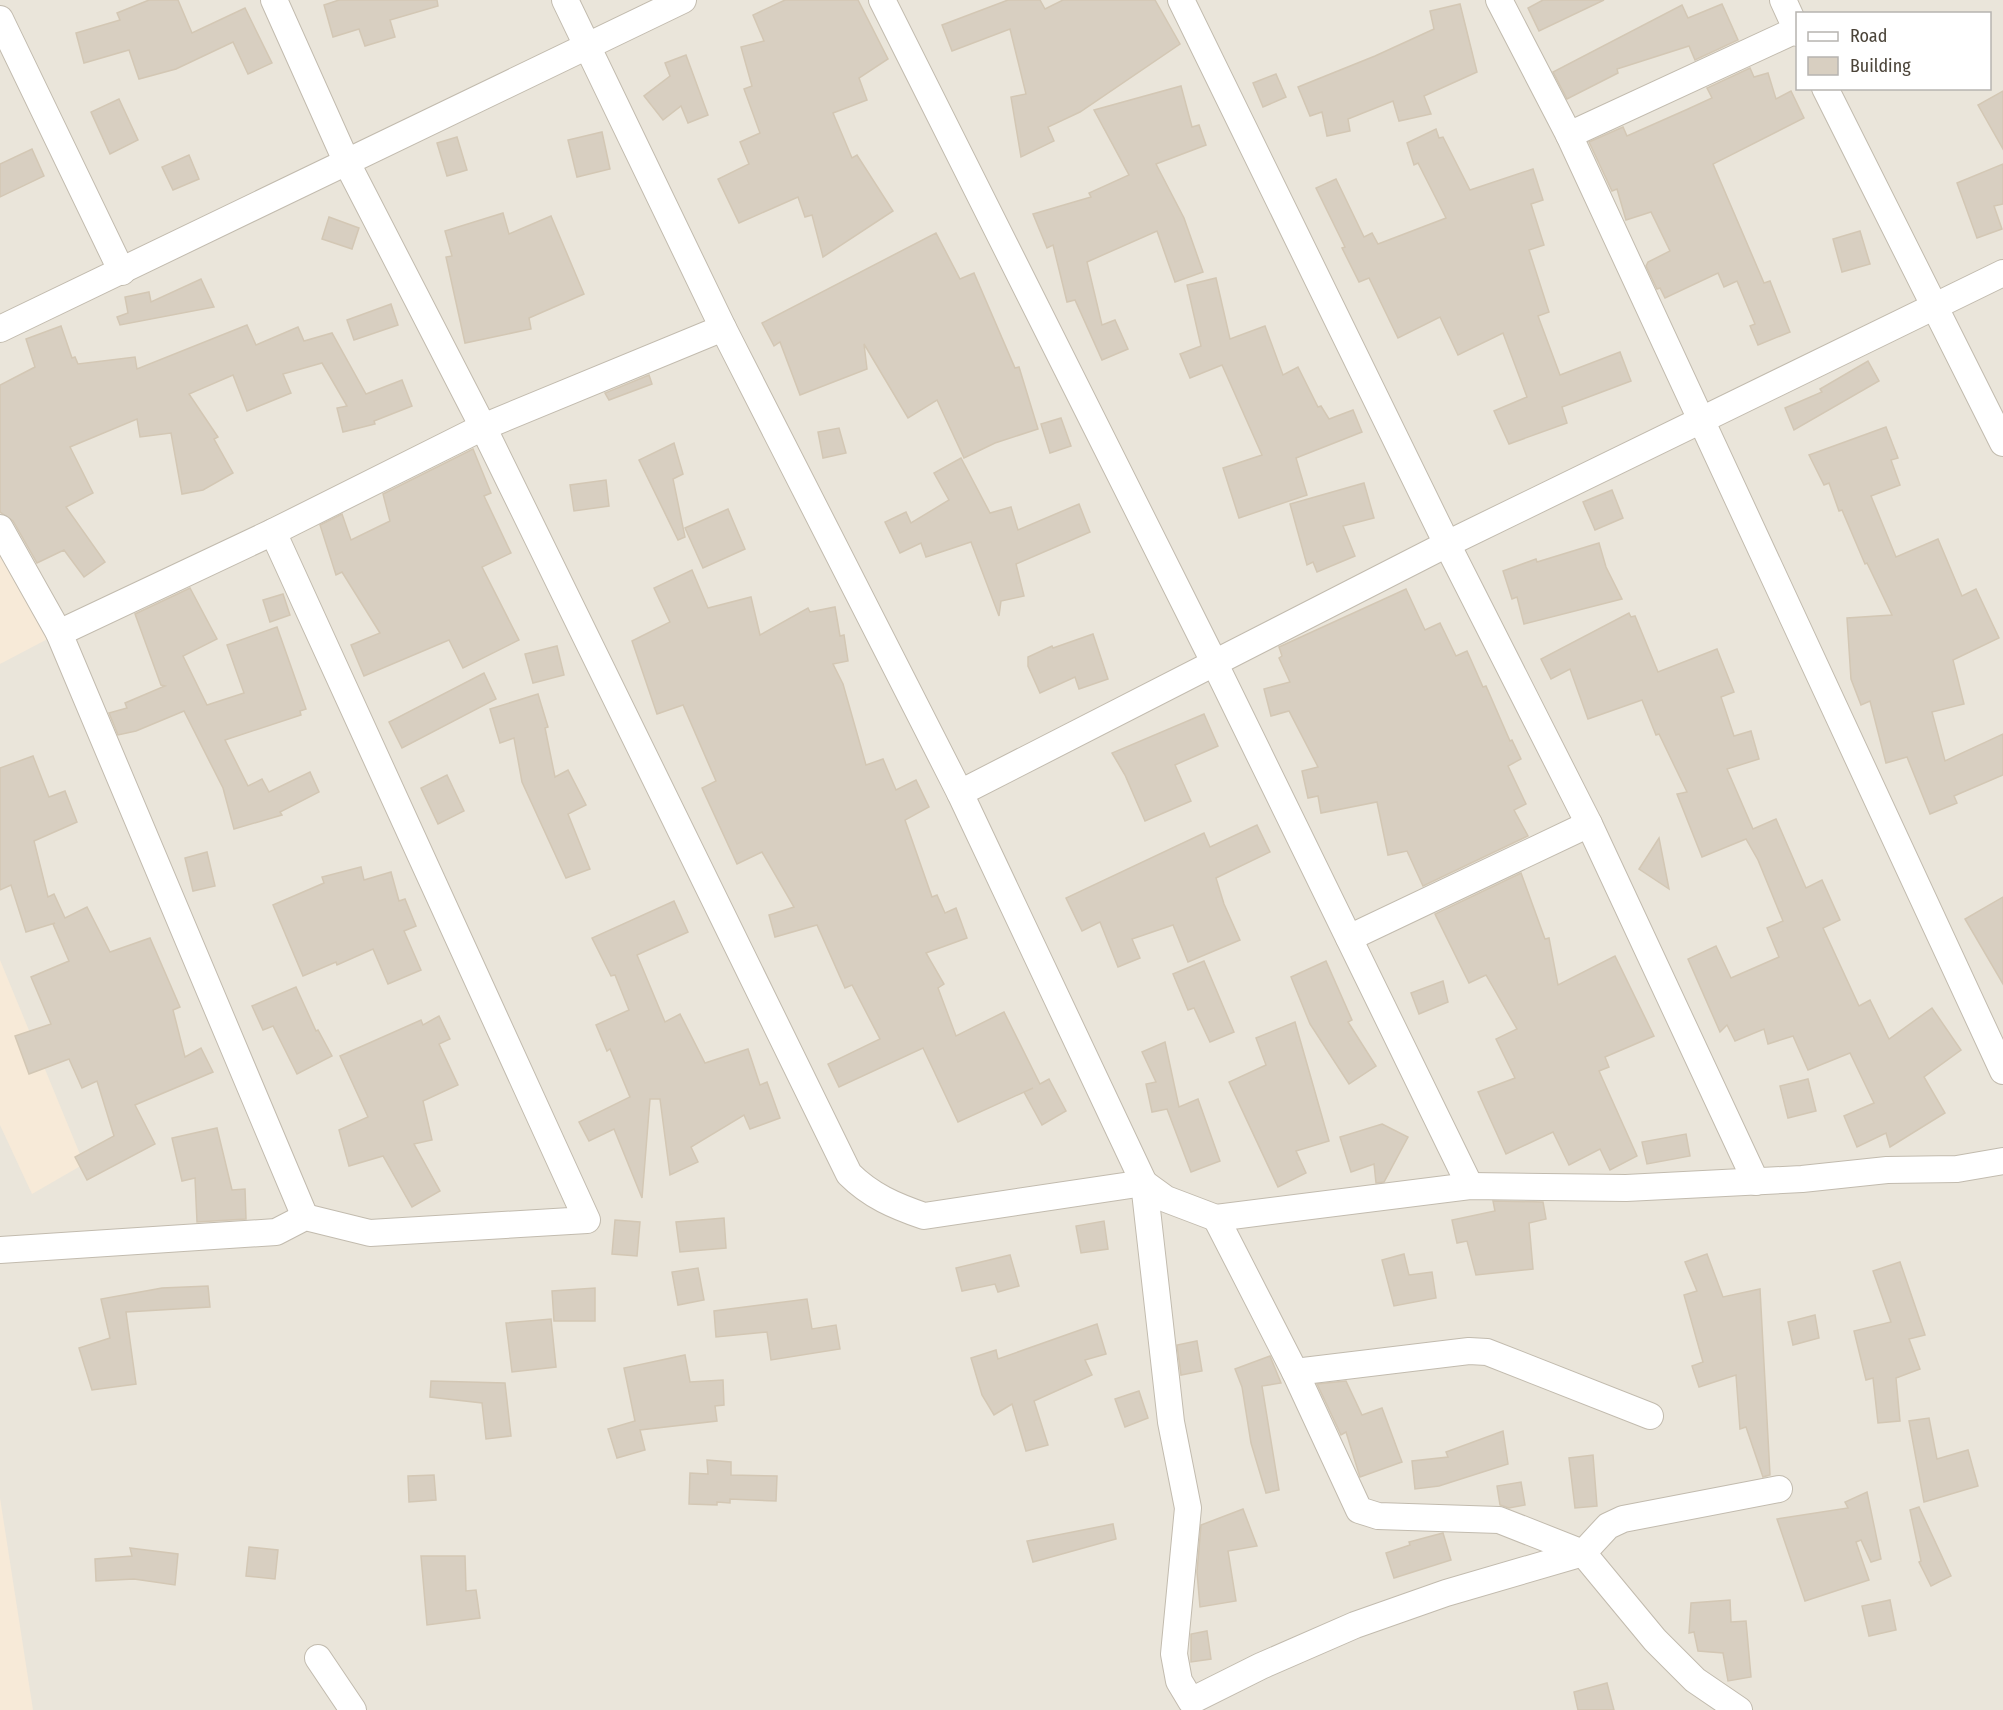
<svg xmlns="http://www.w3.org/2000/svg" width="2003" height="1710" font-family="'Fira Sans Condensed',sans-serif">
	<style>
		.residential { fill: #eae5da; fill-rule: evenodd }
		.commercial { fill: #f7ead8 }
		.building { fill: #d8cfc1; stroke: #d3c7b4; stroke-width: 1.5 }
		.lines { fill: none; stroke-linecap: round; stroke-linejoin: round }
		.street-casing { stroke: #c2bbae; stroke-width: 28 }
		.street { stroke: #fff; stroke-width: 26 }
	</style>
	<rect width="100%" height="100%" fill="#f6f3ec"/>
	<path class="residential" d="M0 0H2003V1710H0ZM1798 14H1990V88H1798Z"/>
	<g class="commercial">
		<path d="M0 528 59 633 0 664Z"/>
		<path d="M0 960 84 1164 32 1194 0 1125Z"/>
		<path d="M0 1498 33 1710H0Z"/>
	</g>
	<g class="building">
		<path d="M149 0H178L192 33 245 8 272 63 248 74 233 42 176 69 139 79 129 50 84 63 76 33 120 20 117 13Z"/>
		<path d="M339 0H437L438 6 390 20 395 37 365 46 359 29 333 37 324 5Z"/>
		<path d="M785 0H858L888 59 859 78 867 100 833 113 852 158 857 155 893 211 823 257 812 215 805 217 798 197 739 223 718 179 749 164 740 142 760 133 744 89 752 86 741 47 764 41 753 15Z"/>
		<path d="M1008 0H1040L1045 9 1063 0H1155L1180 44 1080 112 1048 127 1054 141 1021 157 1011 97 1026 94 1010 29 952 51 942 25Z"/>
		<path d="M1543 0H1604L1539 31 1528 8Z"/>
		<path d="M1460 4 1477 72 1424 96 1431 114 1399 121 1393 101 1348 119 1350 131 1327 136 1322 112 1310 116 1298 87 1375 56 1434 29 1430 11Z"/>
		<path d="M1722 4 1738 40 1695 60 1689 46 1617 69 1618 73 1567 99 1553 72 1682 5 1688 18Z"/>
		<path d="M686 55 708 115 688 123 681 106 663 120 644 96 670 76 665 63Z"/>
		<path d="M1750 68 1754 77 1768 73 1776 99 1791 91 1804 118 1713 164 1764 283 1770 281 1790 332 1758 345 1750 326 1755 324 1737 281 1724 287 1718 273 1665 298 1660 288 1657 289 1646 266 1648 262 1670 251 1651 212 1626 220 1617 189 1612 191 1589 142 1623 127 1627 136 1688 109 1712 98 1707 88Z"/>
		<path d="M1276 74 1286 97 1263 107 1253 83Z"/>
		<path d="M1181 86 1192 127 1199 125 1206 145 1156 164 1184 218 1203 272 1175 282 1157 231 1087 262 1102 325 1115 320 1128 349 1102 360 1075 300 1067 302 1053 245 1047 248 1033 214 1091 197 1089 193 1129 175 1094 110Z"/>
		<path d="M2003 91V149L1978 105Z"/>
		<path d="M119 99 138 140 110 154 91 112Z"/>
		<path d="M1436 129 1439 138 1443 137 1470 190 1533 169 1543 200 1531 204 1544 245 1529 250 1549 312 1538 316 1560 375 1620 352 1631 381 1562 407 1567 423 1509 444 1494 411 1527 397 1503 333 1458 355 1440 317 1398 338 1369 278 1359 282 1342 248 1345 247 1316 188 1336 179 1364 237 1372 233 1378 244 1446 218 1418 163 1414 165 1407 143Z"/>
		<path d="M602 132 610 169 577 177 568 140Z"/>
		<path d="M457 137 467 170 447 176 437 143Z"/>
		<path d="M32 149 44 176 0 197V164Z"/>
		<path d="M189 155 199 179 173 190 162 167Z"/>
		<path d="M2003 164V204L1994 206 2002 229 1977 238 1957 183Z"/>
		<path d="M503 213 509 234 551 216 584 294 529 318 531 329 465 343 446 257 452 256 445 231Z"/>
		<path d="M329 217 359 228 352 249 322 239Z"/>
		<path d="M1860 231 1870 264 1842 272 1833 239Z"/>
		<path d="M936 233 960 279 974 273 1015 368 1019 367 1038 429 995 443 964 458 937 400 908 418 864 344 867 369 800 395 780 342 774 346 762 323Z"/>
		<path d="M1216 278 1230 339 1265 326 1283 375 1298 367 1318 407 1321 406 1329 419 1353 410 1362 432 1296 458 1307 495 1239 518 1223 468 1262 455 1222 365 1190 378 1180 354 1201 346 1187 285Z"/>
		<path d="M201 279 214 307 120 325 117 317 128 313 125 297 149 292 151 302Z"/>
		<path d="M391 304 398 325 354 340 347 320Z"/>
		<path d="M247 325 256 345 298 327 304 341 332 333 366 394 402 380 412 406 374 421 375 424 343 432 337 408 347 406 322 363 283 374 291 393 247 411 233 375 189 394 218 437 214 439 233 473 203 490 182 494 171 433 140 437 137 419 70 447 93 493 66 507 105 562 84 577 64 550 37 563 13 521 0 512V385L35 367 26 339 61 326 72 358 75 357 78 364 135 357 137 369Z"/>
		<path d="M1868 361 1879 381 1794 430 1785 408 1822 392 1820 389Z"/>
		<path d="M649 375 652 384 609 400 605 393Z"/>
		<path d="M1061 418 1071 446 1050 453 1041 424Z"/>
		<path d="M1886 427 1898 458 1891 460 1900 485 1871 496 1896 557 1938 539 1962 596 1976 589 1999 638 1953 660 1964 704 1932 712 1945 761 2003 734V775L1954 796 1957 803 1930 814 1907 757 1886 763 1870 701 1861 705 1851 679 1847 618 1892 615 1867 563 1865 564 1842 510 1839 511 1829 483 1824 485 1809 455Z"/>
		<path d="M839 428 846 453 823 458 818 432Z"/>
		<path d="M674 443 683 474 673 479 685 537 678 540 639 460Z"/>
		<path d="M473 449 491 493 484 496 511 553 482 567 519 640 463 668 449 640 364 676 351 645 380 633 342 572 336 575 320 525 342 514 351 540 390 521 383 494Z"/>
		<path d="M961 458 990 513 1011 507 1018 530 1079 504 1090 532 1016 564 1024 596 1001 601 999 616 971 542 926 557 921 543 900 553 885 522 906 512 911 523 949 500 934 473Z"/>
		<path d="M606 480 609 506 574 511 570 485Z"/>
		<path d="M1364 483 1374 518 1343 526 1355 556 1317 572 1313 562 1307 565 1290 504Z"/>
		<path d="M1612 490 1623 518 1595 530 1583 502Z"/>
		<path d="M728 509 745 549 703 568 685 528Z"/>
		<path d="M1599 543 1606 567 1622 599 1524 624 1517 597 1512 599 1503 571 1536 559 1537 562Z"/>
		<path d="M692 570 708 608 751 597 760 635 808 608 810 612 835 607 840 636 844 635 848 661 833 664 843 684 866 765 883 759 896 790 916 780 929 807 905 820 932 897 937 895 945 913 956 908 967 938 926 953 944 984 938 988 956 1036 1004 1012 1040 1084 1049 1079 1066 1111 1042 1125 1024 1092 1033 1088 958 1122 923 1048 839 1087 828 1064 880 1039 852 985 845 988 817 925 775 937 769 915 794 907 762 852 737 864 702 788 716 781 683 705 657 714 632 641 670 622 654 588Z"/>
		<path d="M190 588 217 639 183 656 207 705 244 693 227 645 277 627 306 709 300 711 301 715 225 740 248 786 262 779 269 792 310 772 319 792 280 812 282 815 234 829 223 788 184 711 136 731 118 735 109 713 127 708 125 703 165 686 161 685 135 614Z"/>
		<path d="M1406 589 1425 630 1440 623 1456 656 1467 651 1483 687 1486 686 1510 741 1512 740 1521 759 1508 766 1526 804 1514 810 1528 836 1423 886 1407 851 1388 855 1377 802 1321 813 1318 796 1308 798 1302 771 1318 767 1289 711 1271 716 1264 689 1290 682 1279 658 1282 656 1279 647Z"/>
		<path d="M283 594 290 615 270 622 263 600Z"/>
		<path d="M1629 613 1631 617 1635 616 1658 672 1717 649 1734 692 1721 697 1734 736 1751 731 1759 759 1727 769 1753 829 1776 819 1806 888 1822 880 1840 920 1823 928 1859 1006 1870 1000 1889 1039 1932 1008 1961 1050 1924 1077 1945 1113 1890 1147 1886 1133 1857 1147 1844 1116 1874 1103 1850 1053 1808 1070 1793 1036 1768 1044 1764 1029 1735 1041 1727 1025 1720 1032 1688 959 1716 946 1731 978 1779 957 1767 928 1783 921 1758 860 1746 839 1702 857 1677 794 1687 792 1659 734 1656 735 1642 700 1588 719 1570 669 1551 679 1541 659Z"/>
		<path d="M1093 634 1108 679 1079 689 1075 677 1040 693 1028 666V657L1052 646 1053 648Z"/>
		<path d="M557 646 564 675 533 683 525 654Z"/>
		<path d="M484 673 496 699 402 748 389 722Z"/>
		<path d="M538 694 548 727 545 728 555 777 568 770 586 805 568 814 590 869 566 878 522 782 514 738 500 743 490 709Z"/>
		<path d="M1204 714 1218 746 1175 765 1191 801 1145 821 1125 775 1112 753Z"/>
		<path d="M33 756 49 797 65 791 77 822 34 841 48 897 54 894 65 918 87 907 110 952 150 938 180 1007 173 1010 185 1057 201 1048 213 1072 135 1105 155 1144 87 1180 75 1157 114 1136 97 1081 82 1088 69 1059 29 1074 15 1036 51 1024 31 977 69 961 53 924 55 923 26 932 11 885 0 890V768Z"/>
		<path d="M447 775 464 811 438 824 421 788Z"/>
		<path d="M1257 825 1270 852 1216 878 1224 904 1240 940 1188 962 1173 925 1132 939 1140 958 1118 967 1100 922 1082 931 1066 898 1204 833 1210 847Z"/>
		<path d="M1659 838 1669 889 1639 869Z"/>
		<path d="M207 852 215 886 193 891 185 858Z"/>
		<path d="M361 867 364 880 391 872 399 901 405 899 416 926 404 931 421 970 388 984 373 949 337 965 336 962 303 976 273 905 324 883 322 877Z"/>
		<path d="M1521 873 1545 939 1549 938 1558 985 1615 956 1654 1036 1605 1057 1609 1067 1599 1071 1637 1156 1610 1170 1600 1149 1569 1165 1553 1132 1506 1154 1478 1092 1515 1078 1496 1039 1517 1029 1486 975 1469 983 1435 914Z"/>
		<path d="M2003 897V984L1965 919Z"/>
		<path d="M674 901 688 932 637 955 665 1022 680 1014 705 1063 748 1049 760 1085 767 1082 780 1118 750 1129 744 1115 691 1147 698 1162 670 1175 660 1099H650L642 1198 614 1129 589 1141 579 1122 630 1097 610 1049 607 1051 596 1025 629 1010 615 975 611 976 592 938Z"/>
		<path d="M1204 961 1234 1032 1210 1042 1194 1008 1188 1010 1173 974Z"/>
		<path d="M1326 961 1352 1020 1348 1022 1376 1066 1349 1084 1310 1024 1291 977Z"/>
		<path d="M1443 981 1448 1002 1419 1014 1411 993Z"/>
		<path d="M296 987 316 1031 318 1030 332 1056 297 1074 273 1026 263 1030 252 1006Z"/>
		<path d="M439 1016 450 1039 439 1044 458 1085 423 1101 432 1140 414 1144 440 1191 412 1207 383 1156 349 1166 339 1130 368 1117 340 1056 421 1020 423 1025Z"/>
		<path d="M1295 1022 1329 1141 1296 1151 1306 1173 1278 1187 1229 1082 1266 1065 1256 1038Z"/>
		<path d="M1165 1042 1179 1107 1198 1099 1220 1161 1191 1172 1167 1109 1152 1112 1146 1084 1156 1082 1142 1052Z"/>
		<path d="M1808 1079 1816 1111 1788 1118 1780 1086Z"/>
		<path d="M1382 1124 1408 1137 1384 1182 1376 1183 1374 1164 1351 1172 1340 1137Z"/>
		<path d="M217 1128 232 1190 245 1189 246 1219 197 1222 195 1178 182 1181 172 1138Z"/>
		<path d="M1686 1134 1690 1156 1647 1164 1642 1142Z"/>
		<path d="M1493 1201 1543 1202 1546 1219 1529 1223 1533 1269 1476 1275 1467 1241 1457 1243 1452 1220 1495 1211Z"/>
		<path d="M724 1218 726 1248 680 1252 676 1222Z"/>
		<path d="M615 1220 640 1222 637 1256 612 1254Z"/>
		<path d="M1104 1221 1108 1249 1081 1253 1076 1226Z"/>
		<path d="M1404 1254 1409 1275 1432 1272 1436 1298 1394 1306 1382 1260Z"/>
		<path d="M1707 1254 1723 1297 1760 1289 1770 1475 1763 1477 1746 1427 1740 1429 1736 1375 1699 1387 1692 1366 1703 1362 1684 1295 1697 1291 1685 1262Z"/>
		<path d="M1010 1255 1019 1286 998 1292 995 1284 962 1291 956 1268Z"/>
		<path d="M1900 1262 1925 1335 1909 1339 1920 1369 1896 1378 1900 1421 1878 1423 1873 1378 1866 1380 1854 1331 1891 1322 1873 1271Z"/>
		<path d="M698 1268 704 1300 678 1305 672 1272Z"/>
		<path d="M208 1286 210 1307 126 1312 136 1384 92 1390 79 1348 110 1338 101 1299 162 1288Z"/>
		<path d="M595 1288V1321H554L552 1291Z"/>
		<path d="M807 1299 812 1329 836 1325 840 1349 771 1360 767 1332 716 1337 714 1311Z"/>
		<path d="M1815 1315 1819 1338 1793 1345 1788 1322Z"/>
		<path d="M551 1319 556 1367 512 1372 506 1323Z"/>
		<path d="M1097 1324 1106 1354 1085 1360 1092 1375 1034 1401 1048 1445 1026 1451 1012 1404 994 1415 982 1395 971 1358 996 1350 998 1359Z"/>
		<path d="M1197 1341 1202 1371 1181 1375 1177 1345Z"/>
		<path d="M685 1355 690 1382 723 1380 724 1405 715 1406 717 1421 640 1430 645 1450 617 1458 608 1429 635 1421 624 1368Z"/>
		<path d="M1270 1356 1281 1383 1262 1386 1279 1490 1266 1493 1251 1443 1242 1387 1235 1369Z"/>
		<path d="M431 1381 505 1383 511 1436 486 1439 482 1403 430 1397Z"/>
		<path d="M1346 1381 1362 1415 1382 1408 1402 1462 1360 1477 1346 1432 1341 1435 1317 1384Z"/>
		<path d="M1139 1391 1148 1418 1125 1427 1115 1399Z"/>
		<path d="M1929 1418 1937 1459 1968 1450 1978 1486 1924 1502 1909 1421Z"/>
		<path d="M1503 1431 1508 1464 1439 1486 1415 1489 1412 1461 1448 1457 1446 1452Z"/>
		<path d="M1593 1455 1597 1506 1575 1508 1569 1458Z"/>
		<path d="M707 1460 731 1462V1475L777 1476 776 1501 730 1499V1503L717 1502V1505L689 1504 690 1473 708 1474Z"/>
		<path d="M434 1475 436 1500 409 1502 408 1476Z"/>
		<path d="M1521 1482 1525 1505 1509 1508 1500 1505 1497 1486Z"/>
		<path d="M1867 1492 1881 1559 1871 1562 1861 1540 1856 1542 1869 1580 1805 1601 1777 1519 1848 1508 1845 1502Z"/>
		<path d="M1919 1507 1951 1576 1931 1586 1919 1562 1921 1561 1910 1510Z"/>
		<path d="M1243 1509 1257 1546 1228 1551 1236 1601 1200 1607 1197 1572 1201 1525Z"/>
		<path d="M1113 1524 1116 1539 1033 1562 1027 1541Z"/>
		<path d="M1443 1533 1451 1560 1394 1578 1386 1553 1410 1545 1409 1542Z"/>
		<path d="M249 1547 278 1550 275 1579 246 1576Z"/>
		<path d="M130 1548 178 1554 175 1585 134 1579 96 1581 95 1559 132 1556Z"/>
		<path d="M421 1556H465L466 1591 476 1590 480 1618 427 1625Z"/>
		<path d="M1730 1600 1731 1622 1746 1621 1751 1677 1728 1681 1723 1653 1698 1651 1694 1632 1689 1633 1691 1603Z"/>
		<path d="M1890 1600 1896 1630 1869 1636 1862 1606Z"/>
		<path d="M1207 1631 1211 1659 1191 1662V1634Z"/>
		<path d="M1607 1683 1614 1710H1578L1574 1692Z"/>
	</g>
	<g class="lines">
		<g class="street-casing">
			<g id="street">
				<path d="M274 0 347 163 483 427 849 1174C871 1196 895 1206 924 1216L1144 1183 1166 1199 1216 1218 1470 1186 1626 1188 1802 1179 1887 1170 1957 1169 2003 1161"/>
				<path d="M565 0 723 328 960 793 1144 1183 1171 1422 1188 1508 1174 1654 1179 1681 1191 1701 1261 1666 1355 1625 1446 1593 1583 1553 1608 1526 1623 1519 1779 1489"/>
				<path d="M882 0 1214 662 1470 1186"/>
				<path d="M1181 0 1447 544 1589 824 1756 1182"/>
				<path d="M1499 0 1569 135 2003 1071"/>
				<path d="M1783 0 1798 33"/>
				<path d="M0 19 122 272"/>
				<path d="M1825 88 2003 443"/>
				<path d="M1569 135 1796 30"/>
				<path d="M0 329 683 0"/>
				<path d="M0 528 59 633 305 1217"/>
				<path d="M59 633 273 532 483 427 723 328"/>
				<path d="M960 793 1447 544 2003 273"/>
				<path d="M1349 938 1589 824"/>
				<path d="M1216 1218 1295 1372 1359 1510 1378 1516 1499 1520 1583 1553 1655 1640 1695 1680 1739 1710"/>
				<path d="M0 1250 276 1232 305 1217 370 1233 587 1220 273 532"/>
				<path d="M1295 1372 1469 1351 1487 1352 1650 1416"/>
				<path d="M318 1658 353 1710"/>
			</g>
		</g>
		<use href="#street" class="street"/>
	</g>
	<rect x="1796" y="12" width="195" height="78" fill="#ffffff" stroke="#b7b4b0" stroke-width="1.5"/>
	<rect x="1808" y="32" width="30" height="9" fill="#ffffff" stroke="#b7b4b0" stroke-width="1.5"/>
	<text x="1850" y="42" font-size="18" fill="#4b4439">Road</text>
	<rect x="1808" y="57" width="30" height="18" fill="#d8cfc1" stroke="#b7b4b0" stroke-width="1.5"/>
	<text x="1850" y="72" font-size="18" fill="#4b4439">Building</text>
</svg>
